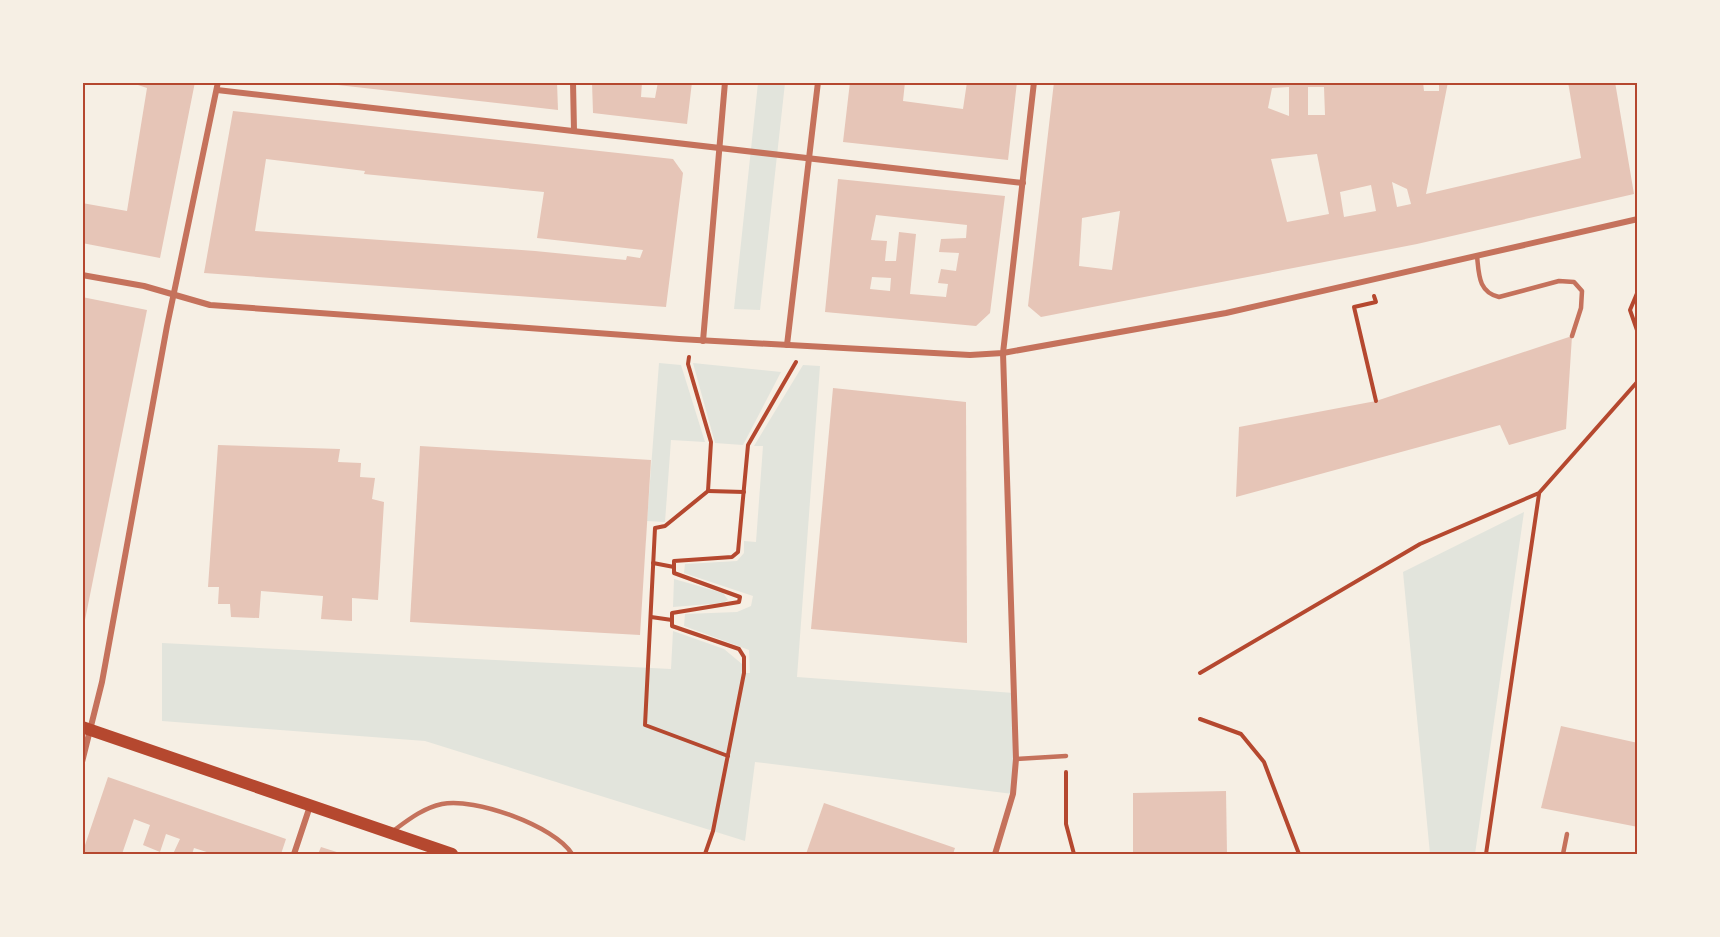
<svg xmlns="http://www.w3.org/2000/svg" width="1720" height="937" font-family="Manrope,sans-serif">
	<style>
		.green { fill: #e2e4dc }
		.building { fill: #e6c5b7; fill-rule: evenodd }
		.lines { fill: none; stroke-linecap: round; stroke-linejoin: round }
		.path { stroke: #b5482f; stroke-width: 4 }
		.service { stroke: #c5725c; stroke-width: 4.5 }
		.minor { stroke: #c5725c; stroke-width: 6 }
		.secondary { stroke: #b5482f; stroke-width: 12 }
		.neatline { fill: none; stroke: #b5482f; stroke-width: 2 }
	</style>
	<rect width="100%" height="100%" fill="#f6efe4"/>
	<g class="green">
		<path d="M758 83H785L760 310 734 309Z"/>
		<path d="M659 363 681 365 705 442 671 440 665 522 647 521Z"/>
		<path d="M693 363 781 372 743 445 715 443Z"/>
		<path d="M803 365 820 366 797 677 1014 693 1013 794 755 762 745 841 425 741 162 721V643L671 669 673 631 724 649 742 664V673H750L749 650 684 626 685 614 737 612 751 606 753 596 684 573 685 564 737 561 744 553V541L756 542 763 446H754Z"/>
		<path d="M1524 512 1475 854H1430L1403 572Z"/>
		<path d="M674 579 723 593 728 600 723 603 673 607Z"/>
	</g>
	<g class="building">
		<path d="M129 82H195L160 258 82 243V203L127 211 147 88Z"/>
		<path d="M329 82H557L558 110 329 84Z"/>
		<path d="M592 82H642L641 97 655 98 658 82H692L687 124 593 113Z"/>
		<path d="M850 82H905L903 101 963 109 967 82H1017L1008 160 843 142Z"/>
		<path d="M1054 82H1423L1424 91H1439V82H1448L1426 194 1581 158 1568 82H1615L1634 194 1417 244 1041 317 1028 306ZM1289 87V116L1268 108 1272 88ZM1308 87H1324L1325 115H1308ZM1317 154 1329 214 1287 222 1271 159ZM1392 182 1407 189 1411 204 1397 207ZM1371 185 1376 211 1344 217 1340 192ZM1120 211 1112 270 1079 266 1082 218Z"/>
		<path d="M233 111 673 159 683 173 666 307 204 273ZM266 159 365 171 364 174 544 192 537 238 643 250 640 258 627 256 626 260 535 251 255 231Z"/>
		<path d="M838 179 1005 196 990 313 976 326 825 312ZM876 215 967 225 966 238 941 239 939 252 959 253 956 271 941 269 938 283 948 284 946 297 910 294 916 234 899 232 896 261H885L887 241 871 240ZM872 277 891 278 890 291 870 289Z"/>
		<path d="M82 297 147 310 84 625H82Z"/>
		<path d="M1572 336 1566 429 1509 445 1500 425 1236 497 1239 427 1376 401Z"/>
		<path d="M833 388 966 402 967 643 811 629Z"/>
		<path d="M218 445 340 449 338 462 361 463 360 477 375 478 372 499 384 502 378 600 352 598V621L321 619 323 596 261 591 259 618 231 617 230 604H218L219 587H208Z"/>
		<path d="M420 446 651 460 640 635 410 622Z"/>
		<path d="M1561 726 1638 743V827L1541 808Z"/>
		<path d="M108 777 286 839 281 854H213L194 848 192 854H173L180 839 166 834 160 852 143 845 150 825 134 819 122 854H82Z"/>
		<path d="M1226 791 1227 854H1133V793Z"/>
		<path d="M824 803 955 848 953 854H806Z"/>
		<path d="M321 847 343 854H318Z"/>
	</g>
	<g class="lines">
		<g class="path">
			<path d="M1638 291 1630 310 1638 333"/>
			<path d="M1374 296 1376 302 1354 307 1376 401"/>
			<path d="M689 357 688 364 711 442 708 491 665 526 655 528 645 725 728 756"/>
			<path d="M708 491 744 492"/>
			<path d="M653 563 674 567"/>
			<path d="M651 617 672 620"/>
			<path d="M1200 673 1420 544 1539 493 1638 381"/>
			<path d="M1200 719 1241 734 1264 762 1299 854"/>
			<path d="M1066 772V824L1074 854"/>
			<path d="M705 854 713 831 744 673V657L739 649 672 626V613L739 602 740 597 674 573V561L732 557 738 552 748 445 796 362"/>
			<path d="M1486 854 1539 494"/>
		</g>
		<g class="service">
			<path d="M1477 256C1479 274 1478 292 1499 297L1559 281 1574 282 1582 291 1581 308 1572 336"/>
			<path d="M1016 759 1066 756"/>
			<path d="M393 831C408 820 423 808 442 804 474 797 555 826 572 854"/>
			<path d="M1563 854 1567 834"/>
		</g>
		<g class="minor">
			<path d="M573 82 574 131"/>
			<path d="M217 90 1023 183"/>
			<path d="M82 275 144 286 210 305 679 339 970 355 1003 353 1226 313 1638 219"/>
			<path d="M703 341 725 82"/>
			<path d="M787 345 818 82"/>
			<path d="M82 762 102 682 167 326 218 82"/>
			<path d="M294 854 310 806"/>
			<path d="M995 854 1013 794 1016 759 1003 353 1034 82"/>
		</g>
		<path class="secondary" d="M82 727 452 854"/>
	</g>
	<rect width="1720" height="937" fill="none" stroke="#f6efe4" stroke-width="168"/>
	<rect x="84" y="84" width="1552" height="769" class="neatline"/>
</svg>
